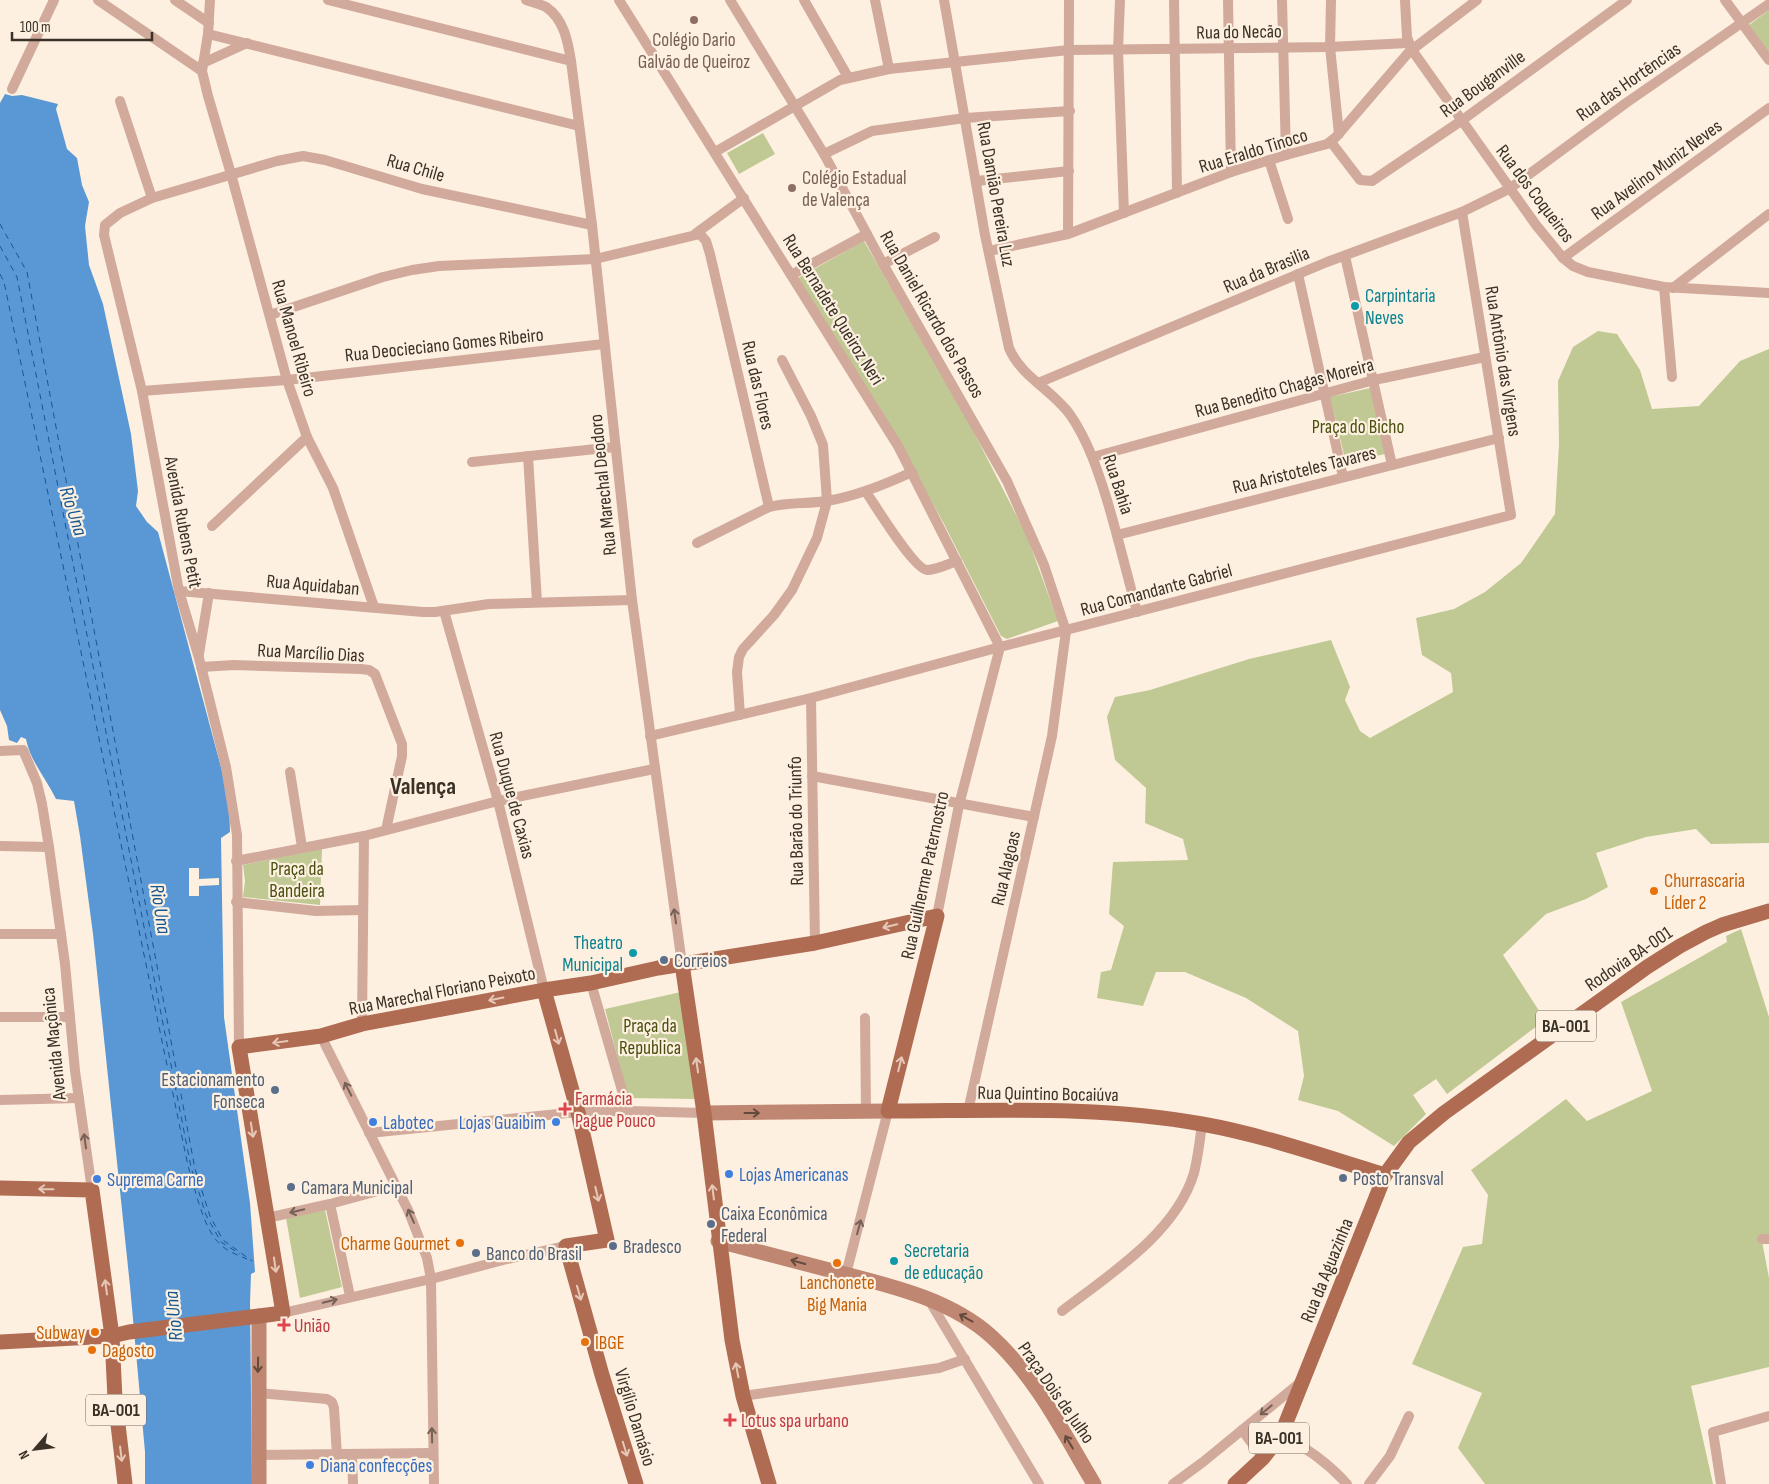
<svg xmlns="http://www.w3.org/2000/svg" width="1769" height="1484" font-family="'Sofia Sans Condensed',sans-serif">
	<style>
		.green { fill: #c0c993 }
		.water { fill: #5a98d5 }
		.pier { fill: #fdf0e0 }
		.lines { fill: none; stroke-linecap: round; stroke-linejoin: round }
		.ferry { stroke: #145791; stroke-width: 1; stroke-dasharray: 6 5; stroke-linecap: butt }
		.street { stroke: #d1aa9c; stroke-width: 10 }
		.secondary { stroke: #bf8671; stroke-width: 15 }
		.primary { stroke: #b06c53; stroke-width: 15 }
		.oneway { stroke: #766156 }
		.oneway2 { stroke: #e6c8b6 }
		.oneway3 { stroke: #624a3d }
		.education-dot { fill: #8d6e63; stroke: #fdf0e0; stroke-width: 2 }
		.culture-dot { fill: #0f9aa8; stroke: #fdf0e0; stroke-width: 2 }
		.food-dot { fill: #e8710a; stroke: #fdf0e0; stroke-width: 2 }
		.service-dot { fill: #5c6f8a; stroke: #fdf0e0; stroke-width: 2 }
		.health-dot { fill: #e0444e; stroke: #fdf0e0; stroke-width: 2 }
		.shop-dot { fill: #3f7fe0; stroke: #fdf0e0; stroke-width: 2 }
		.labels { text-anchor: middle; stroke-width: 4.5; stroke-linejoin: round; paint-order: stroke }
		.shield { fill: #fdf0e0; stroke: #746a5e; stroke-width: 1 }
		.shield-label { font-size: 18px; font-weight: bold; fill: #3a3127 }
		.street-label { font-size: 19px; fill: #3a3127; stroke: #fdf0e0 }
		.education-label { font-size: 19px; fill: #785e54; stroke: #fdf0e0 }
		.culture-label { font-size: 19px; fill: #0d838f; stroke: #fdf0e0; text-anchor: start }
		.park-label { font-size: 19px; fill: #49500f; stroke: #fdf0e0 }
		.food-label { font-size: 19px; fill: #c56008; stroke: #fdf0e0; text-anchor: start }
		.service-label { font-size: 19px; fill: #4e5e75; stroke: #fdf0e0; text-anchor: start }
		.health-label { font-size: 19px; fill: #be3a42; stroke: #fdf0e0; text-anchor: start }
		.shop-label { font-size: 19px; fill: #366cbe; stroke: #fdf0e0; text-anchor: start }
		.water-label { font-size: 20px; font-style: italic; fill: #145791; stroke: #fdf0e0 }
		.district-label { font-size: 24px; font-weight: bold; fill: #3a3127; stroke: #fdf0e0 }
	</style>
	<rect width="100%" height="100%" fill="#fdf0e0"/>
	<g class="green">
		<path d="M1769 10V52L1749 25Z"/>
		<path d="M763 133 775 154 739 174 727 153Z"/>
		<path d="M864 241 969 423 1026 534 1058 621 1007 639 1001 636 944 524 885 417 798 278Z"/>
		<path d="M1598 331 1617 334 1640 370 1652 409 1699 406 1740 361 1769 349V843L1711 844 1696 829 1646 837 1596 853 1608 887 1586 899 1546 914 1503 955 1545 1020 1447 1094 1436 1079 1413 1095 1426 1114 1394 1146 1338 1111 1298 1100 1304 1076 1298 1031 1246 998 1185 972H1156L1143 1006 1097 998 1101 972 1111 970 1124 926 1109 914 1113 862 1188 860 1183 839 1145 823 1146 788 1115 760 1107 717 1115 697 1150 690 1249 659 1331 640 1350 687 1345 700 1360 731 1370 738 1453 692 1451 673 1422 655 1416 618 1454 609 1485 592 1521 563 1555 514 1559 444 1558 381 1573 347Z"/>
		<path d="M1370 388 1385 454 1346 463 1330 397Z"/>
		<path d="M322 848 320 905 243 897 245 881 243 865Z"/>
		<path d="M1741 929 1769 1017V1240L1762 1241 1769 1278V1367L1691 1386 1713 1484H1485L1458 1448 1482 1393 1412 1364 1463 1247 1482 1244 1488 1195 1471 1170 1566 1099 1587 1121 1652 1091 1621 1002 1727 942 1726 936Z"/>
		<path d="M681 992 697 1099 628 1098 605 1009Z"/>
		<path d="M325 1210 342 1287 300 1298 286 1218Z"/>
	</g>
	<path class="water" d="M5 94 12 96 22 95 58 104 56 109 67 149 77 158 82 185 89 202 85 226 89 265 103 304 131 434 138 491 136 506 147 522 158 532 229 797 230 832 221 838 224 1017 250 1203 255 1272 251 1274 250 1303 252 1484H145V1452L130 1286 93 934 80 836 74 801 56 799C46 778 30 761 26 739L21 737 17 743 9 740 7 726 0 710V103Z"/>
	<path class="pier" d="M189 868H199V879L219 878V885L199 886V896H189Z"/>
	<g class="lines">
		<g class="ferry">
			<path d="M0 224 27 272 195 1169 210 1216 223 1240 252 1261"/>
			<path d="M0 246 17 277 191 1167 206 1215 221 1242 240 1254"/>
			<path d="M0 274 4 282 188 1166C195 1188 203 1229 220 1244 228 1252 238 1255 247 1259"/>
		</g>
		<g class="street">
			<path d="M98 0 202 71"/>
			<path d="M175 0 209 23"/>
			<path d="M210 0 208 34 202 71 208 96 231 174 287 380 307 437 333 488 374 607"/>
			<path d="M328 0 571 61"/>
			<path d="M526 0C532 2 540 4 546 7 564 19 568 42 571 61L592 225 632 600 682 964"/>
			<path d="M619 0 898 446 1000 647 959 805 937 916"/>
			<path d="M730 0 824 154 883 264 1007 481 1044 565 1066 631 1052 736 968 1111"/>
			<path d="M804 0 848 77"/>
			<path d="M875 0 889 69"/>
			<path d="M944 0 985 235 1009 348C1021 377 1054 391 1071 416 1088 441 1098 471 1107 500 1118 537 1127 574 1137 612"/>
			<path d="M1120 0 1118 50 1124 213"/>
			<path d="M1174 0 1177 193"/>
			<path d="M1228 0 1231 172"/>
			<path d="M1282 0 1286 155"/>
			<path d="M1331 0 1330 47 1339 134"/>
			<path d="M1405 0 1407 37 1412 50 1536 225 1563 258 1573 266 1588 272 1664 287 1769 293"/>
			<path d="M1725 0 1769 60"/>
			<path d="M208 34 579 126"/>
			<path d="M203 63 247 43"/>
			<path d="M12 89 54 0"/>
			<path d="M120 101 152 198"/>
			<path d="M1331 142 1360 180 1372 181 1461 121 1627 0"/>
			<path d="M715 152 840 80 889 69 1069 50 1330 47 1408 43"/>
			<path d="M824 154 872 131 965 118 1070 111"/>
			<path d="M1269 160 1288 219"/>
			<path d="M977 181 1069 171"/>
			<path d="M695 234 744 198"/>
			<path d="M1068 234 1069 0"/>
			<path d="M989 251 1068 234 1231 172 1286 155 1327 144 1336 137 1409 52 1477 0"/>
			<path d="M1345 256 1392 465"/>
			<path d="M1563 258 1769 108"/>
			<path d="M883 264 935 237"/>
			<path d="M1298 274 1343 477"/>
			<path d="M791 275 867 234"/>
			<path d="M1664 287 1672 377"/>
			<path d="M1673 288 1769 214"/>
			<path d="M270 315 383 277 412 270 439 266 595 259 700 234 706 241 710 254 769 507C788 502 807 504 827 501 857 496 884 485 912 472"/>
			<path d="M1038 383 1327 262 1462 212 1509 189 1626 103 1769 4"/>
			<path d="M142 391 287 380 604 344"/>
			<path d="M528 456 537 602"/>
			<path d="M1093 457 1374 380 1485 357"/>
			<path d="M472 462 615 447"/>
			<path d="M866 492C875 505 914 569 927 570 936 570 948 564 957 561"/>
			<path d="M212 526 307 437"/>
			<path d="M1117 535 1499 438"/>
			<path d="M697 543 769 507"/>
			<path d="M179 591 423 612H435L489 604 632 600"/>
			<path d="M444 611 498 801 544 990"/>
			<path d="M199 654 209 593"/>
			<path d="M201 667 234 665 361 669 369 670 375 674 402 744V756L386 830"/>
			<path d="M811 698 815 943"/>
			<path d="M740 715 737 672 739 657 743 649 774 615 792 590 817 538 827 501 823 445 811 416 782 360"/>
			<path d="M650 736 811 698 1000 647 1511 515 1462 212"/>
			<path d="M0 751 23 750 37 783 42 804 49 847 65 964 75 1071 92 1190"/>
			<path d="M290 772 302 847"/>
			<path d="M812 776 1034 817"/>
			<path d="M0 846 49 847"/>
			<path d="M236 861 364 836 498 801 654 769"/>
			<path d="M236 902 316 911 363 910"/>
			<path d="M0 934H61"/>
			<path d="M591 983 628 1111"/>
			<path d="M0 1017H70"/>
			<path d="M865 1018 866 1113"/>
			<path d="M362 1024 364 836"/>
			<path d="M321 1036 408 1210 427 1258 431 1279 434 1484"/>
			<path d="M239 1047 237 835 226 767 199 658 179 591 142 391 104 235 105 225 120 213 152 198 277 161 303 156 325 160 422 189 592 225"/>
			<path d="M0 1100 79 1098"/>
			<path d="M369 1133 578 1112 628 1111 704 1113"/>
			<path d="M330 1204 350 1296"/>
			<path d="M267 1218 330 1204 396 1186"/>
			<path d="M1762 1239H1769"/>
			<path d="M846 1274 888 1111"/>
			<path d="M929 1300 1039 1484"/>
			<path d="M1062 1311C1109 1275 1176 1233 1194 1173 1198 1157 1200 1140 1202 1124"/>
			<path d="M283 1313 431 1279 507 1259 566 1246"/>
			<path d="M258 1393 327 1399 332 1402 334 1408 337 1455"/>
			<path d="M743 1396 939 1368 965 1359"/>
			<path d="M1242 1430 1263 1458"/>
			<path d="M1281 1435C1306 1447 1328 1463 1347 1484"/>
			<path d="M259 1455 432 1453"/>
			<path d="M352 1455 353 1484"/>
			<path d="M1173 1484 1203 1462 1302 1381"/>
			<path d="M1369 1484 1390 1456 1409 1416"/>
			<path d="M1721 1484 1713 1432 1769 1416"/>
		</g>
		<g class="secondary">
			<path d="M704 1113 888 1111"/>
			<path d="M718 1241C756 1251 795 1261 833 1271 887 1285 949 1298 992 1337 1036 1377 1064 1434 1094 1484"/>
			<path d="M259 1316V1484"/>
		</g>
		<g class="primary">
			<path d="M682 964 704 1113 732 1340 743 1396 769 1484"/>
			<path d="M544 990 578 1112 607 1240 566 1246 602 1375 636 1484"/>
			<path d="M0 1188 92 1190 112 1336 115 1399 125 1484"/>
			<path d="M0 1342 112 1336 129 1332 283 1313 239 1047 321 1036 362 1024 544 990 591 983 658 968 815 943 937 916 888 1111C992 1111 1099 1105 1202 1124 1264 1135 1325 1157 1385 1175"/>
			<path d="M1235 1484 1263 1458 1281 1435 1385 1175 1409 1142 1444 1113 1647 967 1680 946 1706 932 1722 925 1769 911"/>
		</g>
	</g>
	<defs><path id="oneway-shaft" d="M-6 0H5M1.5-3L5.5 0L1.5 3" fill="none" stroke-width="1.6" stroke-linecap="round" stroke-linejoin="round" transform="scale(1.25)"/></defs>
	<g class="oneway">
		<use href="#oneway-shaft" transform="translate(675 916) rotate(-98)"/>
		<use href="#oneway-shaft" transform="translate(348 1089) rotate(-117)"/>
		<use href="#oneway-shaft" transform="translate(85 1141) rotate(-98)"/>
		<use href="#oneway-shaft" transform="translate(297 1211) rotate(167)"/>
		<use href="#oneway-shaft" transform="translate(411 1216) rotate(-114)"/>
		<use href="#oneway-shaft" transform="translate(859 1227) rotate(-75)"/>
		<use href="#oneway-shaft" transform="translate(330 1301) rotate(-14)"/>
		<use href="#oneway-shaft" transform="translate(1266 1410) rotate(141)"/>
		<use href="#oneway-shaft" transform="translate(432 1435) rotate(-91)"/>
	</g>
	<g class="oneway2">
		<use href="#oneway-shaft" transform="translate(890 926) rotate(167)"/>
		<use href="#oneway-shaft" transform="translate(496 999) rotate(169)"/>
		<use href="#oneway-shaft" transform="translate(557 1037) rotate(75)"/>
		<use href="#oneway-shaft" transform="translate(280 1042) rotate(172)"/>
		<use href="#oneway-shaft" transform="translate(900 1064) rotate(-76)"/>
		<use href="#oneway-shaft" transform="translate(697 1065) rotate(-98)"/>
		<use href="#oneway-shaft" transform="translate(252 1130) rotate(81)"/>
		<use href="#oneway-shaft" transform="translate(46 1189) rotate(-179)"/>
		<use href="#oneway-shaft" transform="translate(713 1192) rotate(-97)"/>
		<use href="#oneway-shaft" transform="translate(597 1194) rotate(77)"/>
		<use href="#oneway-shaft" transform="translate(275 1265) rotate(82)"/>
		<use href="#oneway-shaft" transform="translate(106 1287) rotate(-98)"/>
		<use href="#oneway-shaft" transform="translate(579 1293) rotate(74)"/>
		<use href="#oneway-shaft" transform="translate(737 1370) rotate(-101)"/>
		<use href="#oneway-shaft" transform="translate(625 1449) rotate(73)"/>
		<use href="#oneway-shaft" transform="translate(121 1454) rotate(83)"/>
	</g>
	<g class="oneway3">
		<use href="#oneway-shaft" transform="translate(752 1113)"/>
		<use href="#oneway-shaft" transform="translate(798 1262) rotate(-165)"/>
		<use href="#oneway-shaft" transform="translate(966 1318) rotate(-151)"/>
		<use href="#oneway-shaft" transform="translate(258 1365) rotate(91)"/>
		<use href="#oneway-shaft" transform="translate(1069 1442) rotate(-121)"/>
	</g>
	<g class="education-dot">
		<circle cx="694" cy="20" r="5"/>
		<circle cx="792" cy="188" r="5"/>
	</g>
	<g class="culture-dot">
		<circle cx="1355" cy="306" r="5"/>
		<circle cx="633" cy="953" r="5"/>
		<circle cx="894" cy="1261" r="5"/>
	</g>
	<g class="food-dot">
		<circle cx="1654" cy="891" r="5"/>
		<circle cx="460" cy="1243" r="5"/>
		<circle cx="837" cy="1263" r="5"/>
		<circle cx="95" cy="1332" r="5"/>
		<circle cx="585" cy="1342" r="5"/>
		<circle cx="92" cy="1350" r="5"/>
	</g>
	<g class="service-dot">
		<circle cx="664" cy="960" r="5"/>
		<circle cx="275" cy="1090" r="5"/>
		<circle cx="1343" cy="1178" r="5"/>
		<circle cx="291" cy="1187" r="5"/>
		<circle cx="711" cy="1224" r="5"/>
		<circle cx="613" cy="1246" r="5"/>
		<circle cx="476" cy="1253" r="5"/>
	</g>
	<g class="health-dot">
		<path d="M562.5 1101.5h5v5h5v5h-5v5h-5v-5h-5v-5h5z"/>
		<path d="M281.5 1317.5h5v5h5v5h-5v5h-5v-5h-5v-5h5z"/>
		<path d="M727.5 1412.5h5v5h5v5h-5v5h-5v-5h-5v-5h5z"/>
	</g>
	<g class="shop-dot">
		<circle cx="373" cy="1122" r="5"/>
		<circle cx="556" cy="1122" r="5"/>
		<circle cx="729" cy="1174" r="5"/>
		<circle cx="97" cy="1179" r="5"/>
		<circle cx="310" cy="1465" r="5"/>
	</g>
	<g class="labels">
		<g class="shield">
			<rect x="1536" y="1010.5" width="60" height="31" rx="4"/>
			<rect x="86" y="1394.5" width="60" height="31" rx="4"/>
			<rect x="1249" y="1422.5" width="60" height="31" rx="4"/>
		</g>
		<g class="shield-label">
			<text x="1566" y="1032">BA-001</text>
			<text x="116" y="1416">BA-001</text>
			<text x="1279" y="1444">BA-001</text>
		</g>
		<g class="street-label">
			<text transform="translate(1239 31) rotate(-1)" y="7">Rua do Necão</text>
			<text transform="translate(1628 81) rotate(-35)" y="7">Rua das Hortências</text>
			<text transform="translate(1482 83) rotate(-36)" y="7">Rua Bouganville</text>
			<text transform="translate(1253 150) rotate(-17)" y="7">Rua Eraldo Tinoco</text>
			<text transform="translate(416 167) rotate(16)" y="7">Rua Chile</text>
			<text transform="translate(1656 169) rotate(-36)" y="7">Rua Avelino Muniz Neves</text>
			<text transform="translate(1536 193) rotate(53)" y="7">Rua dos Coqueiros</text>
			<text transform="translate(997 194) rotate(80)" y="7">Rua Damião Pereira Luz</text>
			<text transform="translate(1266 269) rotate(-23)" y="7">Rua da Brasilia</text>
			<text transform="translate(834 309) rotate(58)" y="7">Rua Bernadete Queiroz Neri</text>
			<text transform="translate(933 314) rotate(60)" y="7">Rua Daniel Ricardo dos Passos</text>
			<text transform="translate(295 338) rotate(74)" y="7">Rua Manoel Ribeiro</text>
			<text transform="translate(444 344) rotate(-6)" y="7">Rua Deocieciano Gomes Ribeiro</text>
			<text transform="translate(1504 361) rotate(81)" y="7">Rua Antônio das Virgens</text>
			<text transform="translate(759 385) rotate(77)" y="7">Rua das Flores</text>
			<text transform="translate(1284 387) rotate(-15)" y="7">Rua Benedito Chagas Moreira</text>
			<text transform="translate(1304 469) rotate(-14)" y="7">Rua Aristoteles Tavares</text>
			<text transform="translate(1119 484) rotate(72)" y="7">Rua Bahia</text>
			<text transform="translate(602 485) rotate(-96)" y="7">Rua Marechal Deodoro</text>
			<text transform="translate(184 522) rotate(79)" y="7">Avenida Rubens Petit</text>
			<text transform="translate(313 584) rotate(5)" y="7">Rua Aquidaban</text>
			<text transform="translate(1156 589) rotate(-15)" y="7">Rua Comandante Gabriel</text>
			<text transform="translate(311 652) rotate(3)" y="7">Rua Marcílio Dias</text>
			<text transform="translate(513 795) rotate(75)" y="7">Rua Duque de Caxias</text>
			<text transform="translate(795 821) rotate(-91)" y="7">Rua Barão do Triunfo</text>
			<text transform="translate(1005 868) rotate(-77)" y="7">Rua Alagoas</text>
			<text transform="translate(924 875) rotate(-78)" y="7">Rua Guilherme Paternostro</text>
			<text transform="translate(1628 958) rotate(-34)" y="7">Rodovia BA-001</text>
			<text transform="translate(442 990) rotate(-11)" y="7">Rua Marechal Floriano Peixoto</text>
			<text transform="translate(53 1044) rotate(-96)" y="7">Avenida Maçônica</text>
			<text transform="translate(1048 1093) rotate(1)" y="7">Rua Quintino Bocaiúva</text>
			<text transform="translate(1326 1270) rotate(-68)" y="7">Rua da Aguazinha</text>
			<text transform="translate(1057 1392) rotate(55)" y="7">Praça Dois de Julho</text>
			<text transform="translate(636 1417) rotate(73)" y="7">Virgílio Damásio</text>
		</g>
		<g class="education-label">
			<text x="694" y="46">Colégio Dario<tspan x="694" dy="22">Galvão de Queiroz</tspan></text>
			<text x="802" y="184" text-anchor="start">Colégio Estadual<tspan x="802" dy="22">de Valença</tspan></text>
		</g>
		<g class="culture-label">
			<text x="1365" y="302">Carpintaria<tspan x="1365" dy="22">Neves</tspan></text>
			<text x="623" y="949" text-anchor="end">Theatro<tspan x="623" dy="22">Municipal</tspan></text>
			<text x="904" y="1257">Secretaria<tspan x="904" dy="22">de educação</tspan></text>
		</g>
		<g class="park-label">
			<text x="1358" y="433">Praça do Bicho</text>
			<text x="297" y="875">Praça da<tspan x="297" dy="22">Bandeira</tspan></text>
			<text x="650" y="1032">Praça da<tspan x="650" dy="22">Republica</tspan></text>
		</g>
		<g class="food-label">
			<text x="1664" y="887">Churrascaria<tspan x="1664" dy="22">Líder 2</tspan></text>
			<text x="450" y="1250" text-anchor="end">Charme Gourmet</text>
			<text x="837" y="1289" text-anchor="middle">Lanchonete<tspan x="837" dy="22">Big Mania</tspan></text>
			<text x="85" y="1339" text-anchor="end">Subway</text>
			<text x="595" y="1349">IBGE</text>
			<text x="102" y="1357">Dagosto</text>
		</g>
		<g class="service-label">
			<text x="674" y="967">Correios</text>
			<text x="265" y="1086" text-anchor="end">Estacionamento<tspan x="265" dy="22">Fonseca</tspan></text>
			<text x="1353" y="1185">Posto Transval</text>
			<text x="301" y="1194">Camara Municipal</text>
			<text x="721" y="1220">Caixa Econômica<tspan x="721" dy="22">Federal</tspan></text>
			<text x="623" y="1253">Bradesco</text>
			<text x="486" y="1260">Banco do Brasil</text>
		</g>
		<g class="health-label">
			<text x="575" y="1105">Farmácia<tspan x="575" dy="22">Pague Pouco</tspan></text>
			<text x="294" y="1332">União</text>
			<text x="741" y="1427">Lotus spa urbano</text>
		</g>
		<g class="shop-label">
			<text x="383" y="1129">Labotec</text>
			<text x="546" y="1129" text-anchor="end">Lojas Guaibim</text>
			<text x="739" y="1181">Lojas Americanas</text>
			<text x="107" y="1186">Suprema Carne</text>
			<text x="320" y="1472">Diana confecções</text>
		</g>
		<g class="water-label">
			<text transform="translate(74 511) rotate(72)" y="7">Rio Una</text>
			<text transform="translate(161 909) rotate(81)" y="7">Rio Una</text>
			<text transform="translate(173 1316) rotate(-96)" y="7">Rio Una</text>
		</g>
		<g class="district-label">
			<text x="423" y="794">Valença</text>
		</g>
	</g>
	<g transform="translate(35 1449) rotate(242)" stroke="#fdf0e0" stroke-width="4" paint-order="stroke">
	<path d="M0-4L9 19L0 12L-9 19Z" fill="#3a3127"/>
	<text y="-8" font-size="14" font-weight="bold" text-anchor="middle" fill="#3a3127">N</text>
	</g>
	<path d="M12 32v8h140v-8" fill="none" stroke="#3a3127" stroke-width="2.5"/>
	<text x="20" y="32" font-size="15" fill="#3a3127" stroke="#fdf0e0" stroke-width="4" paint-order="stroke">100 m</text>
</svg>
